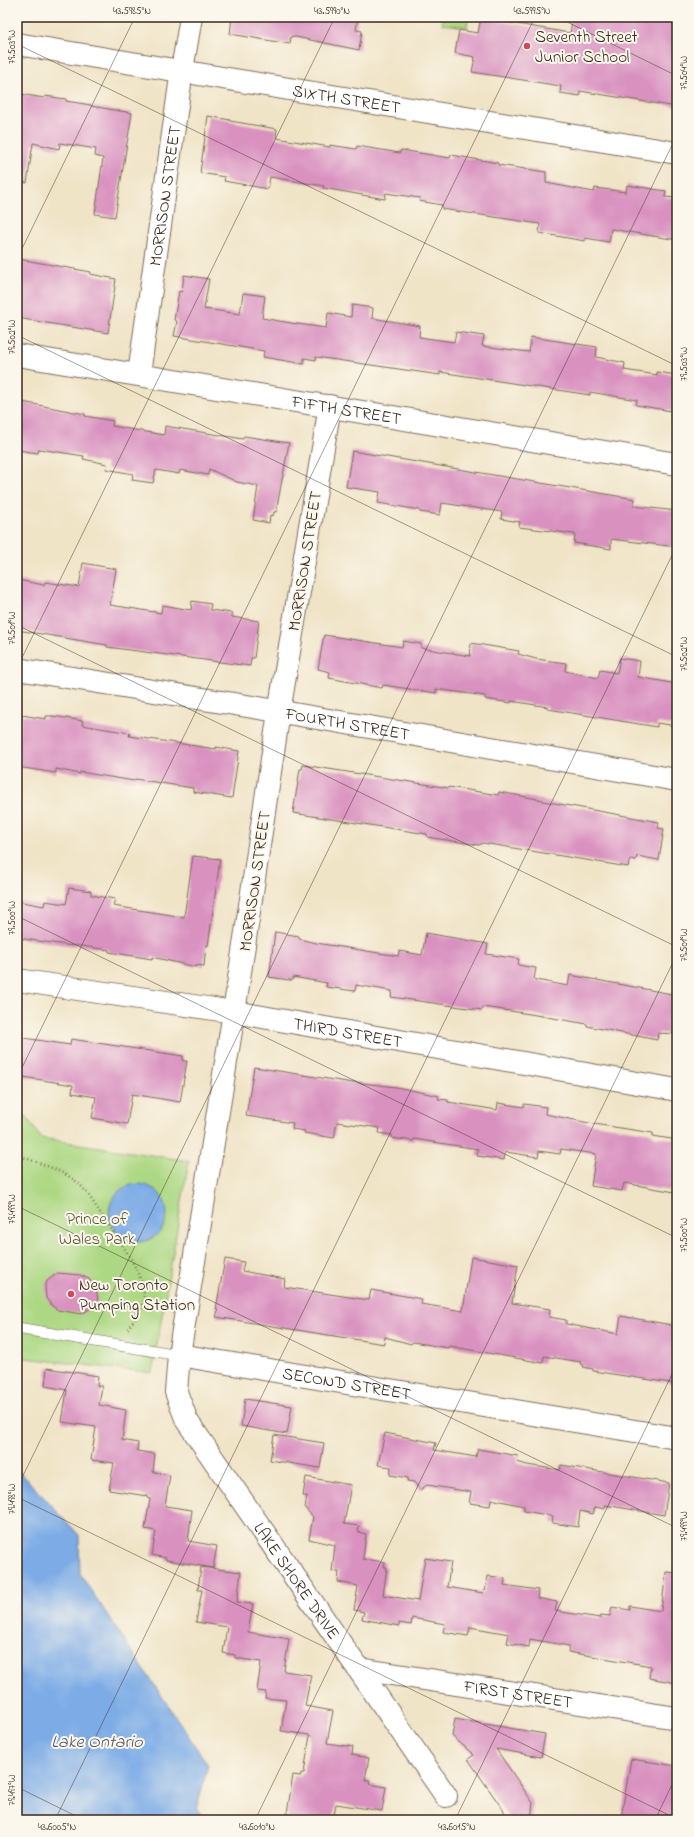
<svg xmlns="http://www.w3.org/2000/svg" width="694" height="1837" font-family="'Indie Flower',sans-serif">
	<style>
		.green { fill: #add883; stroke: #748150 }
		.water { fill: #7cabe6; stroke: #5c6a82 }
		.building { fill: #d992c0 }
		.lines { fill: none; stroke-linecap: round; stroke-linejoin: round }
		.lane-casing { stroke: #7a6b59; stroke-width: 12 }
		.street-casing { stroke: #7a6b59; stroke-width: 24 }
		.path { stroke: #7a6b59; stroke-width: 2.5; stroke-dasharray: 1 3; stroke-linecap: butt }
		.lane { stroke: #fff; stroke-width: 11 }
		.street { stroke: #fff; stroke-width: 22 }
		.ticks { fill: none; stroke: #3b2a1e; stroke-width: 1; stroke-opacity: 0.45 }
		.poi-dot { fill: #d1495b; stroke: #fbf7ec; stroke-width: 1.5 }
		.labels { text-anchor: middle; stroke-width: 4; stroke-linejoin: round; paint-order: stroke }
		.poi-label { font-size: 17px; fill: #3b2a1e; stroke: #fbf7ec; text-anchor: start }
		.street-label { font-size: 17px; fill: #3b2a1e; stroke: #fbf7ec }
		.park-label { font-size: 17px; fill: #585637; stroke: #fbf7ec }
		.water-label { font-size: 18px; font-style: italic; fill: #525764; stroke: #fbf7ec }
		.neatline { fill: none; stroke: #3b2a1e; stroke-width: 1.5 }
		.ticks-label { font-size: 10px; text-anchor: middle; fill: #3b2a1e }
	</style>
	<rect width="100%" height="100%" fill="#fbf7ec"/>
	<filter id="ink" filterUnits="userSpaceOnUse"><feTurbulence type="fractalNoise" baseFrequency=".025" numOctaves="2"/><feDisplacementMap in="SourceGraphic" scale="8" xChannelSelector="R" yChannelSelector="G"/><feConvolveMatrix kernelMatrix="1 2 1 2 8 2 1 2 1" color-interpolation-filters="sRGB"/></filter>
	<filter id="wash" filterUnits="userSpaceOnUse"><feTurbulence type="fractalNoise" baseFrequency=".012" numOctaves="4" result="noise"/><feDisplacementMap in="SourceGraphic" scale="16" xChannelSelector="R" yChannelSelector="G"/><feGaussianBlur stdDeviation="0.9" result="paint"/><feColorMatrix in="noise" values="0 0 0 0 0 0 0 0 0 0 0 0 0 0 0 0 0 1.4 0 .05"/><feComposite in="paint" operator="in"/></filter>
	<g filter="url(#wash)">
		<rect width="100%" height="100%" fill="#f0e4c7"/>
		<g class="green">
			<path d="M444 17H468L467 27 442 24Z"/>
			<path d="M17 1104 41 1138 189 1161 152 1373 17 1357Z"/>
		</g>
		<g class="water">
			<circle cx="138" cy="1213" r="29"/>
			<path d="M17 1469 79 1535 80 1574 208 1765 197 1808 204 1820H17Z"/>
		</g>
		<g id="blocks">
			<g class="building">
				<path d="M232 17H358L356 30 362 31 359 50 291 36 290 44 230 34Z"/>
				<path d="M573 17H677V107L580 91V96L560 93 561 86 472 72 475 57 455 53 459 30 478 33 481 18 570 33Z"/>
				<path d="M20 94 44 98 45 96 66 99V101L91 105V106L132 113 115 217 95 214 103 158 95 156 96 149 60 143 59 149 33 143 27 183 17 182V116Z"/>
				<path d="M208 116 230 120V121L277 129 276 138 330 147V145L356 149 357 146 400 153 401 150 450 158 451 155 498 163V165L546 172V183L594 192 595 188 626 192 627 185 666 191 665 197 677 198V240L611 229 609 242 585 238V241L539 233 540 224 442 209V205L419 201 420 198 386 193 385 199 323 188 324 186 270 177 268 189 224 181 225 177 200 173Z"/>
				<path d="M19 259 91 272 90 274 116 279 108 333 17 318V260Z"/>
				<path d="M184 275 209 279 204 309 240 314 243 293 265 296 262 318 297 324 326 328 328 313 351 317 352 305 373 308 372 318 420 326 419 337 454 342 456 332 484 336 482 346 529 352 531 337 597 347 596 357 625 363 624 370 657 375V372L677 375V412L636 405 637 400 590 392V395L440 372V375L316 357V360L304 358V364L263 357 264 351 174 336 177 321 174 320 179 291 182 292Z"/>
				<path d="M17 401 85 414V416L113 421 112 426 164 435 165 426 243 439 244 436 289 443 276 512H274L273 516 270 515 269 523 253 520 258 486 237 482 209 469 208 475 180 470 179 474 156 470 153 483 132 480 133 474 106 469 107 464 83 459 84 456 39 449 38 453 17 450Z"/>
				<path d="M352 451 635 499 633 506 677 511V547L611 539V549L574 543 575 534 519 527 520 522 501 519 502 512 442 503 440 515 420 512V510L378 503 380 492 346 487Z"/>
				<path d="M83 563 116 569 110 605 161 613 162 605 191 610 192 601 211 604 210 610 232 613V617L259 621 254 658H251L250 666 107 647V645L17 630V580L44 585 45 582 79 587Z"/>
				<path d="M324 635 402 647 403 641 421 644V648L470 656 471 643 519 651 518 654 536 659 566 663 565 671 598 678 600 670 617 673 620 658 640 661 638 677 677 684V726L657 723V727L548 709V707L511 701V703L485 699V696L436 689V693L383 685 382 688 329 678 330 672 318 669Z"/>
				<path d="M22 715 46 719V716H53L83 721 82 725 130 733 129 736 216 749V747L239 751 232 798 193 792V788L135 779 134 781 80 772V774L56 769V773L17 767V746Z"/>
				<path d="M303 765 449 788V787L498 795 499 792 543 800V801L659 822 658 828 664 829 659 860 637 856 636 860 630 859 628 867 483 843 479 845 427 837V834L293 813 300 769H302Z"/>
				<path d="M193 856 220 859 208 946 206 945 204 966 196 965V967L152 957V959L109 952V950L75 945 74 946 17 938V901L44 906 45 901 66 904 69 888 91 891V895L115 899 113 906 184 917Z"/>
				<path d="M275 932 299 936V939L316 943 398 956 399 951 422 955 426 933 488 944 486 954 519 959 518 965 536 968 534 979 536 980 568 986 570 975 677 995V1034L658 1033 657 1040 587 1026V1024L530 1014 483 1007 482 1010 391 997 392 991 356 985 355 991 326 987 327 983 293 977V980H289L269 977Z"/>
				<path d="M17 1037 70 1045 71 1039 183 1056V1061H187L180 1102 132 1094 127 1124 92 1118 96 1097 72 1093 73 1085 17 1076Z"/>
				<path d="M254 1067 353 1083V1082L396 1087 439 1096 438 1099 448 1100V1102L497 1110 498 1103 524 1107V1104L546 1107 545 1114 594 1124 653 1133V1136L677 1140V1185L675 1192 624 1183 622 1191 591 1186 596 1154 561 1149 560 1154 539 1151 538 1157 506 1152 505 1153 504 1160 477 1156 478 1149 414 1139 413 1141 392 1138V1135L379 1133 380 1128 337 1122 334 1138 304 1133 305 1131 292 1129 293 1123 246 1116Z"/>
				<path d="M471 1257 518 1265 512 1303 550 1309 549 1317 566 1320V1324L618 1334 621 1316 677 1326V1384L593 1371V1369L583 1367 584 1365 580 1364 581 1362 544 1356 543 1363 449 1346 448 1348 413 1342 411 1344 385 1337 384 1344 216 1317 218 1310 216 1309 225 1259 244 1262 242 1271 285 1279 284 1287 369 1300 371 1290 422 1299 421 1304 463 1311Z"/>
				<path d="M58 1273 80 1275 89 1279 96 1289 98 1299 91 1308 81 1314 58 1310 52 1306 46 1298 45 1285 48 1280Z"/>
				<path d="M47 1368 98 1376 97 1386H102L99 1405 126 1410 122 1440 138 1443 137 1451 155 1454 153 1472 170 1475 165 1506 192 1510 188 1541 217 1546 213 1568 166 1560V1558L152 1555 156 1531 145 1529 150 1499 147 1498V1496L109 1490 114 1463 91 1460 96 1427 62 1422 67 1390 45 1386Z"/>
				<path d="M245 1399 292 1406 287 1434 241 1426Z"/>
				<path d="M385 1433 436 1443 434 1450 476 1457 478 1449 518 1456 517 1462 527 1465 560 1470 561 1465 669 1483 664 1515 605 1505V1509L595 1507 593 1514 580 1511 578 1527 552 1523 553 1516 524 1511V1506L491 1499 490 1506 469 1503 471 1492 427 1485 420 1490 414 1482 407 1481 408 1478 390 1475 391 1467 378 1465Z"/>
				<path d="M274 1435 324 1443 320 1468 270 1460Z"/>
				<path d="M306 1477 351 1485 344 1524 359 1526 358 1532 366 1534 363 1559 385 1562 384 1567H387L383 1595 418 1601 425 1558 451 1562 447 1587 483 1593 484 1589 485 1590 488 1576 505 1578 504 1585 538 1590 537 1598 557 1602 555 1611 600 1618 601 1615 610 1616 612 1607 630 1610V1606L661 1611 666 1572 677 1573V1683L649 1678 651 1666 568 1652 569 1646 530 1639 529 1647 507 1643 509 1634 470 1627 468 1636 443 1632 445 1624 412 1618 411 1625 399 1623V1626L362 1619 364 1612 354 1610 358 1586 338 1582 339 1572 332 1571 335 1545 309 1539 313 1517 305 1508 307 1496H303Z"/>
				<path d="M201 1567 241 1572 237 1602 253 1604 248 1632 289 1639 284 1671 311 1675 305 1706 333 1711 327 1743 353 1747 352 1755 369 1758 365 1780H370L369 1784 386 1787 382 1811 336 1804 333 1820H286L293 1775 301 1776V1773H304L310 1735 281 1731 286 1700 265 1698 266 1692 257 1691 261 1662 235 1658V1655L223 1653 227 1627 196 1622 202 1590H198Z"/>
				<path d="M455 1719 545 1734 541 1757 496 1749 533 1803 531 1820H510L468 1759 474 1755 452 1736Z"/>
				<path d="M631 1759 677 1766V1820H630L621 1818Z"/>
			</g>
		</g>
	</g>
	<g filter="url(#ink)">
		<use href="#blocks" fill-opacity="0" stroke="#7a6b59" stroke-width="1"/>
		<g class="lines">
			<g class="lane-casing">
				<path id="lane" d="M17 1328 179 1355"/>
			</g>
			<g class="street-casing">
				<g id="street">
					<path id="s1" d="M17 44 677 153"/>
					<path id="s2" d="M17 355 677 464"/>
					<path id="s3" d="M139 374 182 70 191 17"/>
					<path id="s4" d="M330 406 279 712 234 1012 179 1355 176 1392 187 1421 446 1796"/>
					<path id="s5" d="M17 669 259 708 677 780"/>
					<path id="s6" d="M17 980 234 1012 677 1090"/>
					<path id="s7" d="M179 1355 677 1438"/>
					<path id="s8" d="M359 1669 677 1718"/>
				</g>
			</g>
			<path class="path" d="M17 1155C35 1162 57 1168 73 1179 87 1189 95 1206 105 1220 118 1239 150 1280 143 1304 141 1313 132 1322 127 1330"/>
			<use href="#lane" class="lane"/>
			<use href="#street" class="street"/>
		</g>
	</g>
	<path class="ticks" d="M557 17 677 76M17 44 677 366M17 259 135 17M17 335 677 657M17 625 677 947M17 668 335 17M17 916 677 1238M17 1078 535 17M17 1206 677 1528M17 1488 677 135M17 1497 677 1819M17 1787 84 1820M55 1820 677 545M255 1820 677 954M455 1820 677 1364M655 1820 677 1774"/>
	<g class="poi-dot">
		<circle cx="527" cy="46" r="4"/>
		<circle cx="71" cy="1294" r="4"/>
	</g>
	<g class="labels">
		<g class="poi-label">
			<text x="535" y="42">Seventh Street<tspan x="535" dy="20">Junior School</tspan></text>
			<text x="79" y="1290">New Toronto<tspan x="79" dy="20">Pumping Station</tspan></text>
		</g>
		<g class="street-label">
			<text dy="6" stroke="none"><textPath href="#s1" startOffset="334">SIXTH STREET</textPath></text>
			<text dy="6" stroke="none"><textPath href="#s3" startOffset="180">MORRISON STREET</textPath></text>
			<text dy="6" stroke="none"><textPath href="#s2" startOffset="334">FIFTH STREET</textPath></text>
			<text transform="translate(304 561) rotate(-81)" y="6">MORRISON STREET</text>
			<text dy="6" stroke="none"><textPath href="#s5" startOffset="335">FOURTH STREET</textPath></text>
			<text transform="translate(254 881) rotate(-82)" y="6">MORRISON STREET</text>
			<text dy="6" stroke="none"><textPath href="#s6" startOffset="335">THIRD STREET</textPath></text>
			<text dy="6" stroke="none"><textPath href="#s7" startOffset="170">SECOND STREET</textPath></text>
			<text dy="6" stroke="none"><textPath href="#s4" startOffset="1223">LAKE SHORE DRIVE</textPath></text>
			<text dy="6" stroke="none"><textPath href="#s8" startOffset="161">FIRST STREET</textPath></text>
		</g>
		<g class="park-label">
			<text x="97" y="1224">Prince of<tspan x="97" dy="20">Wales Park</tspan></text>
		</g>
		<g class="water-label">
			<text x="97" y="1747">Lake Ontario</text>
		</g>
	</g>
	<rect width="694" height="1837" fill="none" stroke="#fbf7ec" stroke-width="44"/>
	<rect x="22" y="22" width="650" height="1793" class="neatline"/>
	<g class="ticks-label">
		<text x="132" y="14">43.5985°N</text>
		<text x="332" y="14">43.5990°N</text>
		<text x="532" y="14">43.5995°N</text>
		<text transform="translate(11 47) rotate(-90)" y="4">79.503°W</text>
		<text transform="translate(683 73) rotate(-90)" y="4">79.504°W</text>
		<text transform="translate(11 337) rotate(-90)" y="4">79.502°W</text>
		<text transform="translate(683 364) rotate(-90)" y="4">79.503°W</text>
		<text transform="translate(11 628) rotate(-90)" y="4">79.501°W</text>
		<text transform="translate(683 654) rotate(-90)" y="4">79.502°W</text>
		<text transform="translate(11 918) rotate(-90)" y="4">79.500°W</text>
		<text transform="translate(683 945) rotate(-90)" y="4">79.501°W</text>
		<text transform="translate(11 1209) rotate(-90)" y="4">79.499°W</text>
		<text transform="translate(683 1235) rotate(-90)" y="4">79.500°W</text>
		<text transform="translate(11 1499) rotate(-90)" y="4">79.498°W</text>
		<text transform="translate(683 1526) rotate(-90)" y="4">79.499°W</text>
		<text transform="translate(11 1790) rotate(-90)" y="4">79.497°W</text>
		<text x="57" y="1830">43.6005°N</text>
		<text x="257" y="1830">43.6010°N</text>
		<text x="457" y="1830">43.6015°N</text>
	</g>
</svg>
